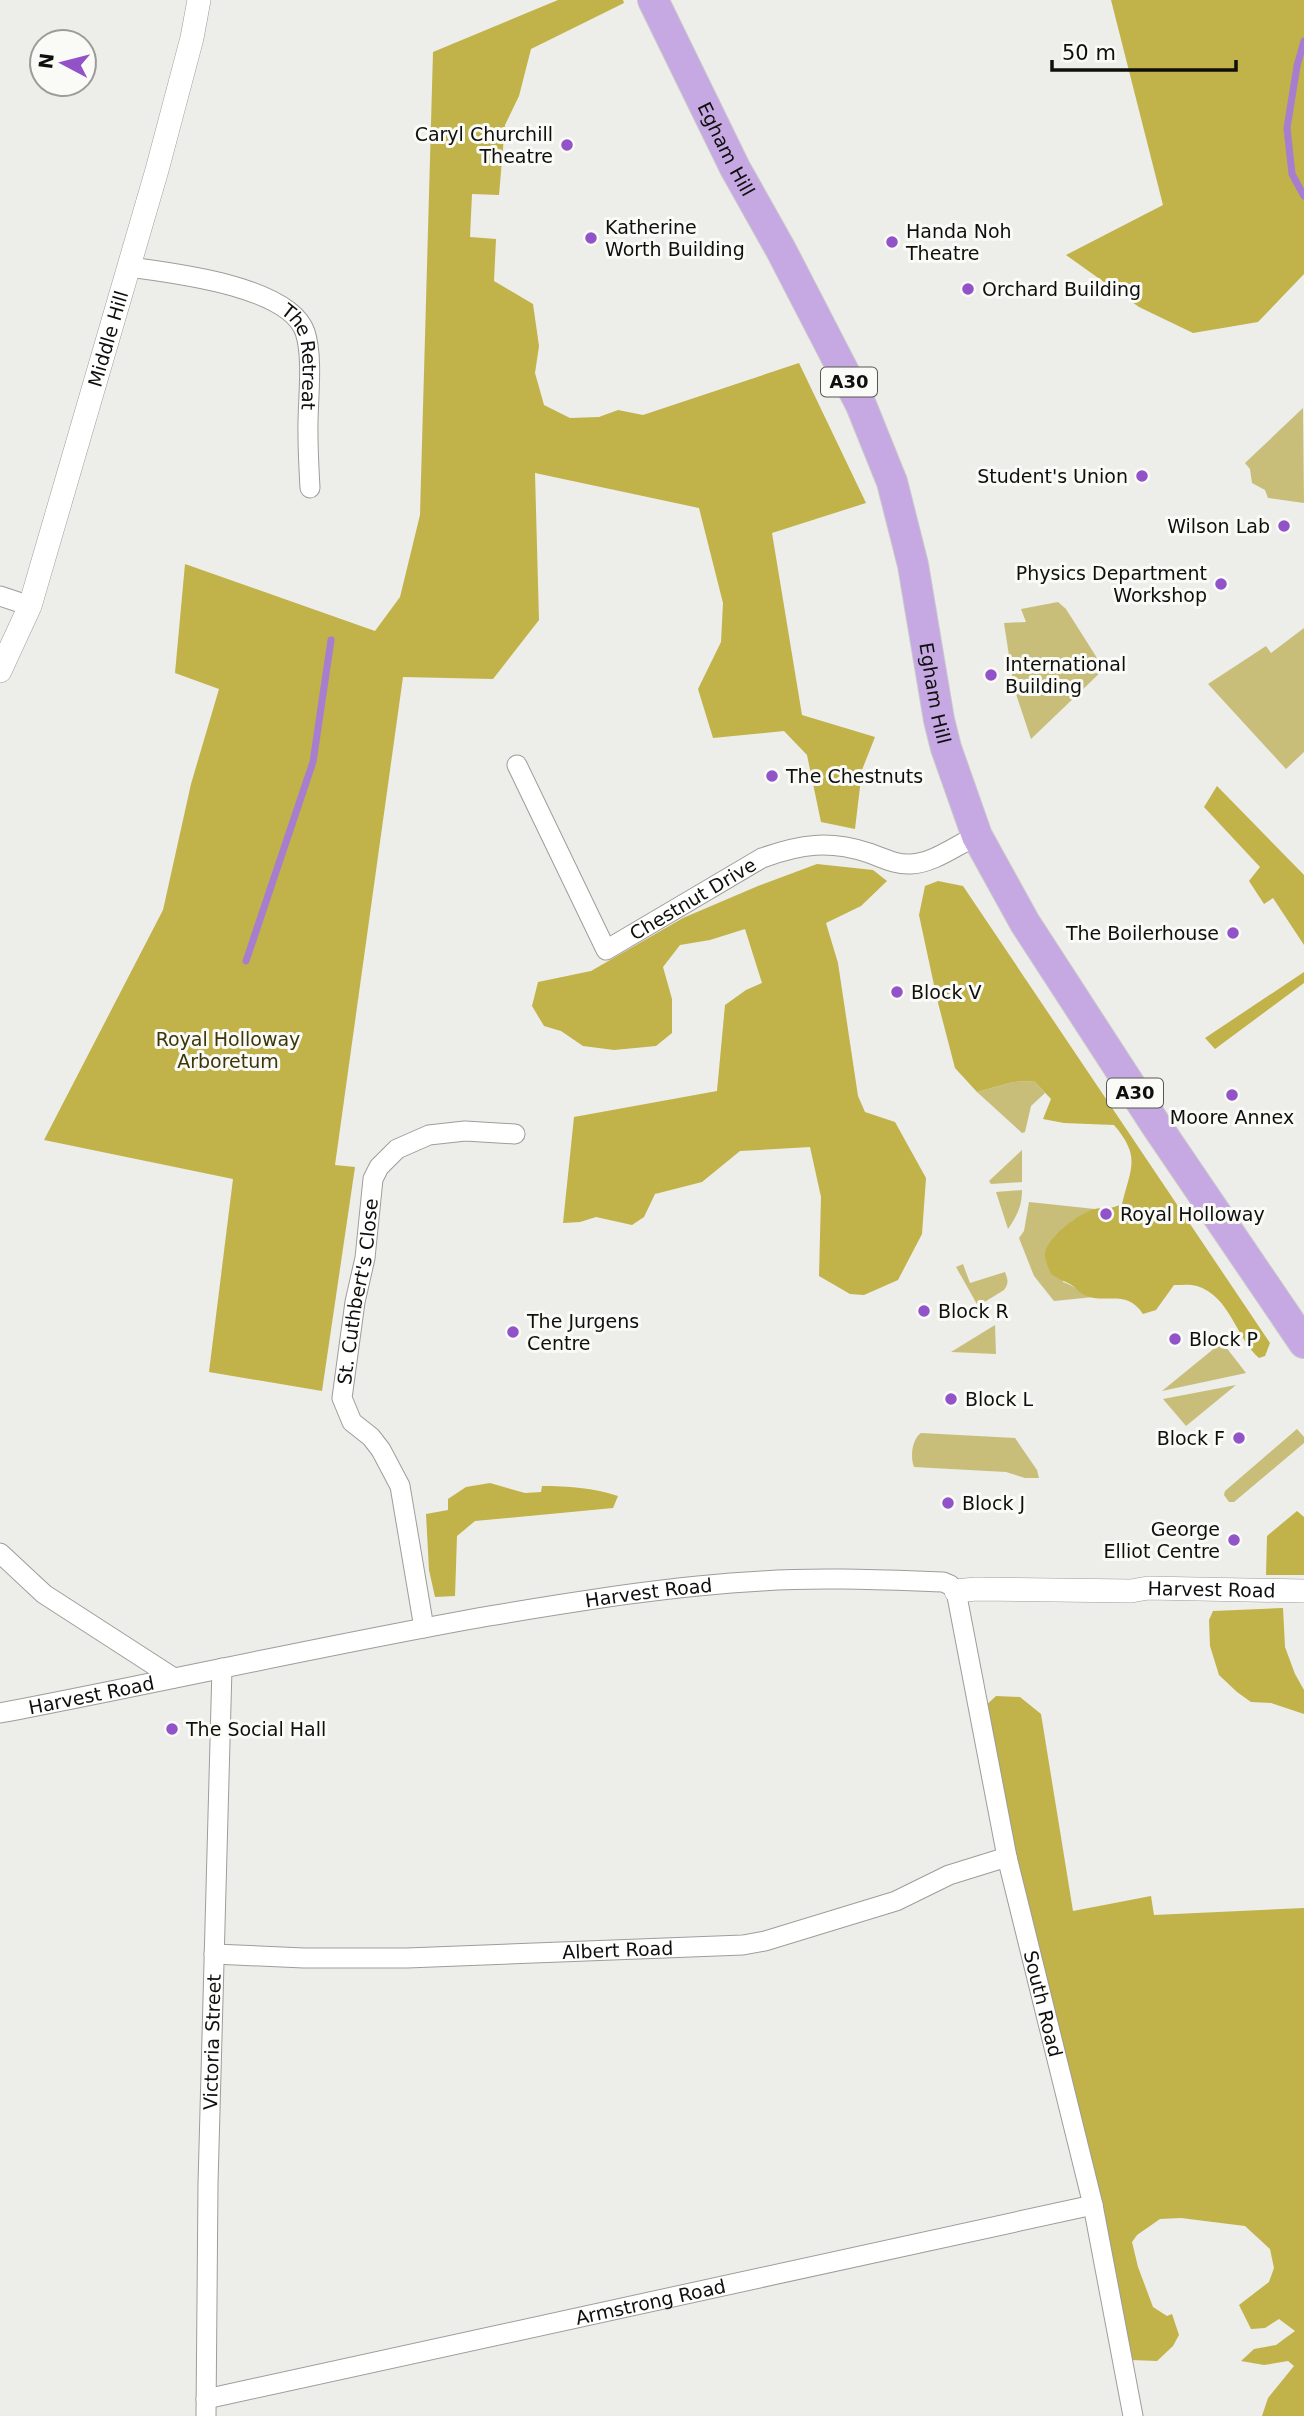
<svg xmlns="http://www.w3.org/2000/svg" width="1304" height="2416" font-family="'DejaVu Sans',sans-serif">
	<style>
		.green { fill: #c8be7a }
		.forest { fill: #c1b24a }
		.lines { fill: none; stroke-linecap: round; stroke-linejoin: round }
		.stream { stroke: #a67dcf; stroke-width: 7 }
		.minor-casing { stroke: #9e9d9a; stroke-width: 21 }
		.tertiary-casing { stroke: #9e9d9a; stroke-width: 24 }
		.primary-casing { stroke: #cacaca; stroke-width: 32 }
		.minor { stroke: #fff; stroke-width: 19 }
		.tertiary { stroke: #fff; stroke-width: 23 }
		.primary { stroke: #c6a9e2; stroke-width: 30 }
		.poi-dot { fill: #9253c9; stroke: #fafaf6; stroke-width: 2.5 }
		.labels { text-anchor: middle; stroke-width: 6; stroke-linejoin: round; paint-order: stroke }
		.shield { fill: #fafaf6; stroke: #565653; stroke-width: 2 }
		.shield-label { font-size: 18px; font-weight: bold; fill: #0f0f0d }
		.poi-label { font-size: 19px; fill: #0f0f0d; stroke: #fafaf6; text-anchor: start }
		.street-label { font-size: 19px; fill: #0f0f0d; stroke: #fafaf6 }
		.park-label { font-size: 19px; fill: #3c3608; stroke: #fafaf6 }
	</style>
	<rect width="100%" height="100%" fill="#edede9"/>
	<g class="green">
		<path d="M1303 408 1304 503 1268 498 1265 490 1252 483 1250 469 1245 463Z"/>
		<path d="M1058 602 1066 609 1104 669 1031 739 1014 688 1004 623 1026 622 1021 609Z"/>
		<path d="M1304 628V752L1286 769 1208 684 1266 646 1271 653Z"/>
		<path d="M1034 1081 1045 1093 1031 1106 1025 1132 1022 1133 977 1092 1013 1082Z"/>
		<path d="M1022 1150V1182L991 1184 989 1181Z"/>
		<path d="M1022 1190C1022 1206 1017 1216 1008 1229L996 1192Z"/>
		<path d="M1029 1202 1095 1209 1072 1221 1063 1282C1074 1285 1081 1294 1094 1297L1054 1301 1034 1276 1019 1238 1024 1231Z"/>
		<path d="M963 1264 970 1283 1005 1272C1008 1280 1009 1283 1004 1290L978 1306 956 1267Z"/>
		<path d="M995 1325 996 1354 951 1352Z"/>
		<path d="M1222 1342 1246 1373 1162 1391Z"/>
		<path d="M1236 1385 1186 1426 1163 1399Z"/>
		<path d="M1297 1429 1304 1437V1443L1234 1502H1229L1224 1495 1225 1491Z"/>
		<path d="M921 1433 1015 1438 1037 1470 1039 1478H1025L1006 1472 914 1467C910 1457 912 1439 921 1433Z"/>
	</g>
	<g class="forest">
		<path d="M558 0H623L624 3 531 49 519 96 505 125 499 195 472 194 470 237 496 239 494 281 533 304 539 346 535 373 544 405 570 418 599 417 618 410 643 415 799 363 866 503 772 533 802 715 875 737 862 770 855 829 821 822 807 755 784 731 713 738 698 689 721 642 723 603 699 508 535 473 539 620 493 679 403 677 335 1165 355 1167 322 1391 209 1372 233 1179 44 1140 163 910 191 784 219 689 175 673 185 564 375 631 400 597 420 515 433 52Z"/>
		<path d="M1111 0H1304V274L1258 322 1193 333 1139 307 1066 255 1163 205Z"/>
		<path d="M1217 786 1304 875V945L1273 898 1264 904 1249 881 1260 867 1204 807Z"/>
		<path d="M817 864 873 870 887 881 861 906 826 923 838 963 858 1096 865 1112 895 1122 926 1178 922 1234 898 1280 864 1295 850 1294 819 1276 821 1197 810 1147 740 1151 702 1182 655 1194 644 1217 632 1225 596 1217 580 1222 563 1223 574 1117 717 1091 725 1005 746 990 762 983 745 929 710 940 680 945 663 967 672 999V1033L656 1046 614 1050 583 1046 561 1031 544 1026 532 1006 538 982 591 971 683 918 758 886Z"/>
		<path d="M938 881 963 886 1270 1343 1265 1356 1259 1358C1236 1338 1230 1296 1197 1286 1190 1284 1181 1285 1174 1285L1156 1310 1143 1314C1126 1288 1106 1305 1084 1295 1079 1292 1075 1287 1070 1284 1064 1281 1057 1278 1051 1274 1049 1268 1044 1259 1045 1253 1047 1238 1080 1212 1095 1209 1106 1206 1107 1211 1122 1204 1131 1167 1141 1157 1114 1125L1064 1123 1043 1119 1051 1099 1034 1081 1013 1082 977 1092 955 1068 937 999 919 915 925 886Z"/>
		<path d="M1304 972V983L1215 1049 1205 1038Z"/>
		<path d="M490 1483 525 1493 541 1492 542 1486C567 1486 594 1488 618 1496L613 1508 475 1521 457 1536 455 1596 435 1597 429 1570 426 1514 448 1510V1499L466 1487Z"/>
		<path d="M1297 1511 1304 1517V1575H1266L1267 1536Z"/>
		<path d="M1283 1608 1285 1647 1295 1674 1304 1690V1714L1271 1703 1251 1702 1237 1692 1219 1675 1210 1646 1209 1620 1213 1611Z"/>
		<path d="M996 1696 1020 1697 1041 1714 1073 1911 1151 1896 1154 1915 1304 1908V2416H1262L1268 2398 1294 2366 1288 2361 1264 2365 1241 2361 1254 2349 1276 2345 1295 2331 1279 2319 1265 2328 1251 2329 1239 2305 1269 2282 1274 2268 1270 2249 1245 2226 1181 2218 1160 2219 1137 2235 1132 2242 1138 2267 1153 2307 1167 2316 1172 2314 1179 2335 1173 2346 1157 2361 1131 2360 980 1711Z"/>
	</g>
	<g class="lines">
		<g class="stream">
			<path d="M1304 41 1297 66 1287 128 1292 174 1304 196"/>
			<path d="M246 961 313 762 331 640"/>
		</g>
		<g class="minor-casing">
			<g id="minor">
				<path id="s1" d="M129 267C173 273 289 286 305 332 314 359 307 405 308 434 308 452 309 470 310 488"/>
				<path d="M0 596 30 606"/>
				<path id="s2" d="M517 765 606 950 762 858C801 844 829 840 869 853 883 858 896 865 911 864 934 863 956 845 977 836"/>
				<path d="M0 1553 44 1594 174 1678"/>
				<path id="s3" d="M424 1628 400 1486 381 1450 371 1437 352 1422 342 1398 355 1302 365 1258 373 1179 379 1167 397 1149 429 1135 465 1131 515 1134"/>
				<path id="s4" d="M0 1713C163 1682 325 1645 489 1616 580 1601 670 1586 762 1581 821 1577 884 1580 943 1582L950 1585 956 1591 1007 1857 1093 2205 1133 2416"/>
				<path id="s5" d="M214 1954 304 1958H407L743 1945 765 1941 896 1901 949 1875 1007 1857"/>
				<path id="s6" d="M206 2399 1093 2205"/>
				<path id="s7" d="M206 2416 208 2184 222 1668"/>
			</g>
		</g>
		<g class="tertiary-casing">
			<g id="tertiary">
				<path id="s8" d="M0 671 30 606 157 170 192 38 199 0"/>
				<path id="s9" d="M956 1591 976 1589 1131 1591 1148 1588 1304 1591"/>
			</g>
		</g>
		<g class="primary-casing">
			<g id="primary">
				<path id="s10" d="M653 0 735 168 781 250 861 405 892 482 913 565 939 720 946 748 977 836 1025 923 1156 1125 1304 1343"/>
			</g>
		</g>
		<use href="#minor" class="minor"/>
		<use href="#tertiary" class="tertiary"/>
		<use href="#primary" class="primary"/>
	</g>
	<g class="poi-dot">
		<circle cx="567" cy="145" r="7"/>
		<circle cx="591" cy="238" r="7"/>
		<circle cx="892" cy="242" r="7"/>
		<circle cx="968" cy="289" r="7"/>
		<circle cx="1142" cy="476" r="7"/>
		<circle cx="1284" cy="526" r="7"/>
		<circle cx="1221" cy="584" r="7"/>
		<circle cx="991" cy="675" r="7"/>
		<circle cx="772" cy="776" r="7"/>
		<circle cx="1233" cy="933" r="7"/>
		<circle cx="897" cy="992" r="7"/>
		<circle cx="1232" cy="1095" r="7"/>
		<circle cx="1106" cy="1214" r="7"/>
		<circle cx="924" cy="1311" r="7"/>
		<circle cx="513" cy="1332" r="7"/>
		<circle cx="1175" cy="1339" r="7"/>
		<circle cx="951" cy="1399" r="7"/>
		<circle cx="1239" cy="1438" r="7"/>
		<circle cx="948" cy="1503" r="7"/>
		<circle cx="1234" cy="1540" r="7"/>
		<circle cx="172" cy="1729" r="7"/>
	</g>
	<g class="labels">
		<g class="shield">
			<rect x="821" y="367.5" width="56" height="29" rx="5"/>
			<rect x="1107" y="1078.5" width="56" height="29" rx="5"/>
		</g>
		<g class="shield-label">
			<text x="849" y="388">A30</text>
			<text x="1135" y="1099">A30</text>
		</g>
		<g class="poi-label">
			<text x="553" y="141" text-anchor="end">Caryl Churchill<tspan x="553" dy="22">Theatre</tspan></text>
			<text x="605" y="234">Katherine<tspan x="605" dy="22">Worth Building</tspan></text>
			<text x="906" y="238">Handa Noh<tspan x="906" dy="22">Theatre</tspan></text>
			<text x="982" y="296">Orchard Building</text>
			<text x="1128" y="483" text-anchor="end">Student's Union</text>
			<text x="1270" y="533" text-anchor="end">Wilson Lab</text>
			<text x="1207" y="580" text-anchor="end">Physics Department<tspan x="1207" dy="22">Workshop</tspan></text>
			<text x="1005" y="671">International<tspan x="1005" dy="22">Building</tspan></text>
			<text x="786" y="783">The Chestnuts</text>
			<text x="1219" y="940" text-anchor="end">The Boilerhouse</text>
			<text x="911" y="999">Block V</text>
			<text x="1232" y="1124" text-anchor="middle">Moore Annex</text>
			<text x="1120" y="1221">Royal Holloway</text>
			<text x="938" y="1318">Block R</text>
			<text x="527" y="1328">The Jurgens<tspan x="527" dy="22">Centre</tspan></text>
			<text x="1189" y="1346">Block P</text>
			<text x="965" y="1406">Block L</text>
			<text x="1225" y="1445" text-anchor="end">Block F</text>
			<text x="962" y="1510">Block J</text>
			<text x="1220" y="1536" text-anchor="end">George<tspan x="1220" dy="22">Elliot Centre</tspan></text>
			<text x="186" y="1736">The Social Hall</text>
		</g>
		<g class="street-label">
			<text dy="7" stroke="none"><textPath href="#s10" startOffset="166">Egham Hill</textPath></text>
			<text dy="7" stroke="none"><textPath href="#s8" startOffset="350">Middle Hill</textPath></text>
			<text dy="7" stroke="none"><textPath href="#s1" startOffset="217">The Retreat</textPath></text>
			<text dy="7" stroke="none"><textPath href="#s10" startOffset="754">Egham Hill</textPath></text>
			<text dy="7" stroke="none"><textPath href="#s2" startOffset="306">Chestnut Drive</textPath></text>
			<text dy="7" stroke="none"><textPath href="#s3" startOffset="359">St. Cuthbert's Close</textPath></text>
			<text dy="7" stroke="none"><textPath href="#s9" startOffset="256">Harvest Road</textPath></text>
			<text dy="7" stroke="none"><textPath href="#s4" startOffset="660">Harvest Road</textPath></text>
			<text dy="7" stroke="none"><textPath href="#s4" startOffset="93">Harvest Road</textPath></text>
			<text dy="7" stroke="none"><textPath href="#s5" startOffset="404">Albert Road</textPath></text>
			<text dy="7" stroke="none"><textPath href="#s4" startOffset="1393">South Road</textPath></text>
			<text dy="7" stroke="none"><textPath href="#s7" startOffset="374">Victoria Street</textPath></text>
			<text dy="7" stroke="none"><textPath href="#s6" startOffset="455">Armstrong Road</textPath></text>
		</g>
		<g class="park-label">
			<text x="228" y="1046">Royal Holloway<tspan x="228" dy="22">Arboretum</tspan></text>
		</g>
	</g>
	<g transform="translate(63 63) rotate(277)"><circle r="33" fill="#fafaf6" stroke="#9c9c99" stroke-width="2"/>
	<path d="M0-5L12 26L0 18L-12 26Z" fill="#9253c9"/>
	<text y="-10" font-size="19" font-weight="bold" text-anchor="middle" fill="#0f0f0d">N</text>
	</g>
	<path d="M1052 60v10h184v-10" fill="none" stroke="#0f0f0d" stroke-width="3.5"/>
	<text x="1062" y="60" font-size="21" fill="#0f0f0d" stroke="#fafaf6" stroke-width="5" paint-order="stroke">50 m</text>
</svg>
